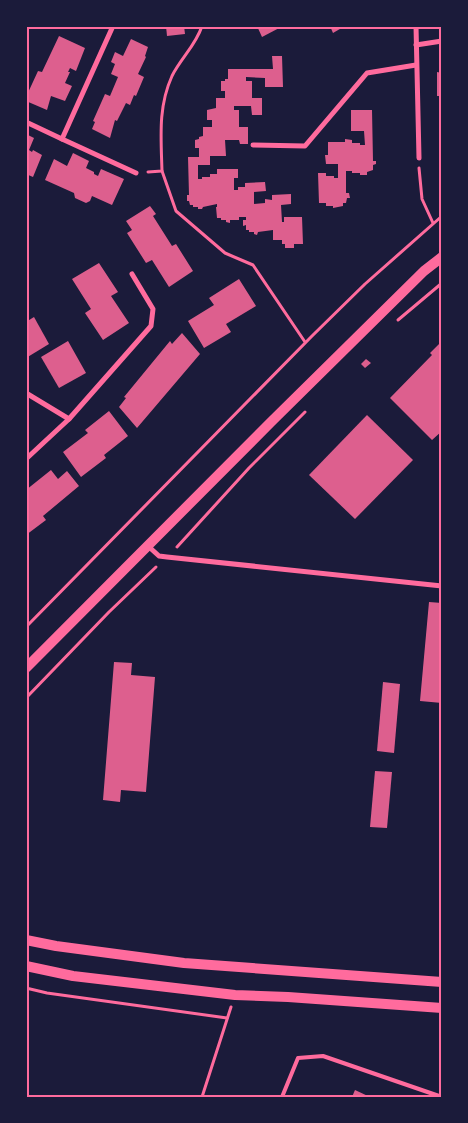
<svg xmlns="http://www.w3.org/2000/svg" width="468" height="1123" font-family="Figtree,sans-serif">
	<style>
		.building { fill: #dd5f8e }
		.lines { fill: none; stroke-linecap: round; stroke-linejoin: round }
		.path { stroke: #ff6b9d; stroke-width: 3 }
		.service { stroke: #ff6b9d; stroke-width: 4 }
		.minor { stroke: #ff6b9d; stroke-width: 5 }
		.secondary { stroke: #ff6b9d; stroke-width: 10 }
		.neatline { fill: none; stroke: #ff6b9d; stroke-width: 2 }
	</style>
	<rect width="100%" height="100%" fill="#1b1b3a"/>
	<g class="building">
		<path d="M166 26H184L185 34 167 36Z"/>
		<path d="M257 26H283L262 37Z"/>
		<path d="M330 26H345L333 33Z"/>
		<path d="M59 36 85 48 76 71 70 68 68 72H70L65 83 72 86 65 101 51 96 47 110 26 101V97L38 71 42 72Z"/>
		<path d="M131 39 148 47 145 56 146 57 138 74 144 77 136 96 134 95 130 105 126 103 117 121 115 120 110 138 92 129 95 122 93 121 105 94 110 96 118 77 111 74 115 64 111 62 115 52 123 56Z"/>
		<path d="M272 56H282L283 87H265V78L246 77V81H252V98H262V115H252L251 106H234V110H239V127H248V144H240L239 140H225L226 156H210V165H198V179H202V177H210V174H217V169H238V178H234V190H238V187H245V183L265 182 266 191 254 192V204L265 203V199L272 200V195L291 194V204L281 205 282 222H284V217H302L303 244H294V248H285V244H282V240H273V230L258 232 257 235 254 234V232H249V230H246V225L243 226V220H246V217H239V220H230V223L226 222V220H221V218H217L216 207H217V204L203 207 202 209H198V207H193V205H190L189 201H187V195H189L188 157H199V148H195V140L199 139V137L203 136V127H212V120H207V110L216 108V98H225V91H221V81H225V79H228V69H273Z"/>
		<path d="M437 72 442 73V96H437Z"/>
		<path d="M351 110H372L373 161H376V164L373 165V170L367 172V175H360V173H352V171H346V193H349L350 198H347L346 203H343V206L333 208V206H326V203H319L318 173H326V176H334V178H338V164H326L325 155H328V142H345V139L352 140V143H360V145H365L364 131H351Z"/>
		<path d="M26 134 34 138 29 150 32 152 33 150 42 155 33 177 26 174Z"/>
		<path d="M73 153 89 161 86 168 94 172V174L98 176 101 169 124 179 112 205 92 196 90 201 86 203 75 198 74 193 45 180 54 159 67 166Z"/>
		<path d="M150 206 156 214 153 216 172 246 176 244 193 271 169 287 152 260 146 263 127 233 132 230 126 221Z"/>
		<path d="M99 263 118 292 111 296 129 323 103 340 85 313 91 309 72 279Z"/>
		<path d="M239 279 256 306 226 324 231 332 204 348 188 321 214 305 209 298Z"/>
		<path d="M34 317 49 344 26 358V322Z"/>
		<path d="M182 333 200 354 137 428 119 407 126 398 124 397 170 341 172 344Z"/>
		<path d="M68 341 86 373 59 388 41 357Z"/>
		<path d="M442 341V431L432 440 390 398 432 355 430 353Z"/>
		<path d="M366 359 371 363 365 368 361 364Z"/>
		<path d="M109 411 128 436 104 455 106 458 81 477 63 452 88 433 85 430Z"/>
		<path d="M367 415 413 460 355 519 309 475Z"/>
		<path d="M51 470 58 479 67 471 79 486 43 516 46 520 26 535V490Z"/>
		<path d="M429 602 442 603V703L420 701Z"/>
		<path d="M114 662 132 663 131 675 155 677 146 792 121 790 120 802 103 800Z"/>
		<path d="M383 682 400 684 394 753 377 751Z"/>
		<path d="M375 771 392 772 387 828 370 827Z"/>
		<path d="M355 1090 370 1097H352Z"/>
	</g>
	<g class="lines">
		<g class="path">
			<path d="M419 168 422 199 433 223"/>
			<path d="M162 171 176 211 225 253 253 265 305 342"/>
			<path d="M148 172 162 171C161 137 158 107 172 76 181 58 196 45 202 26"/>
			<path d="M398 320 442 283"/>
			<path d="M177 547 249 468 305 412"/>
			<path d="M26 627 312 336 365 284 442 216"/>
			<path d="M26 698 109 612 156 567"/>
			<path d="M26 988 47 993 227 1018"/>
			<path d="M202 1097 231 1007"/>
		</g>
		<path class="service" d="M282 1097 298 1058 323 1056 442 1097"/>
		<g class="minor">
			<path d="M113 26 62 139 136 173"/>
			<path d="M416 26 419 158"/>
			<path d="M416 45 442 41"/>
			<path d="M26 122 62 139"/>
			<path d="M253 145 305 146 367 73 416 65"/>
			<path d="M26 393 69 419"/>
			<path d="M26 459 69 419 151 326 153 309 132 274"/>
			<path d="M148 546 159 556 167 557 442 586"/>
		</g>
		<g class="secondary">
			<path d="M26 668 271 422 424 271 442 257"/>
			<path d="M26 940 56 946 184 963 442 982"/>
			<path d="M26 966 73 976 235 995 288 997 442 1008"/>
		</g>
	</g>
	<rect width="468" height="1123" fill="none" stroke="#1b1b3a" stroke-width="55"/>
	<rect x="28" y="28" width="412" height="1068" class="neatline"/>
</svg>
